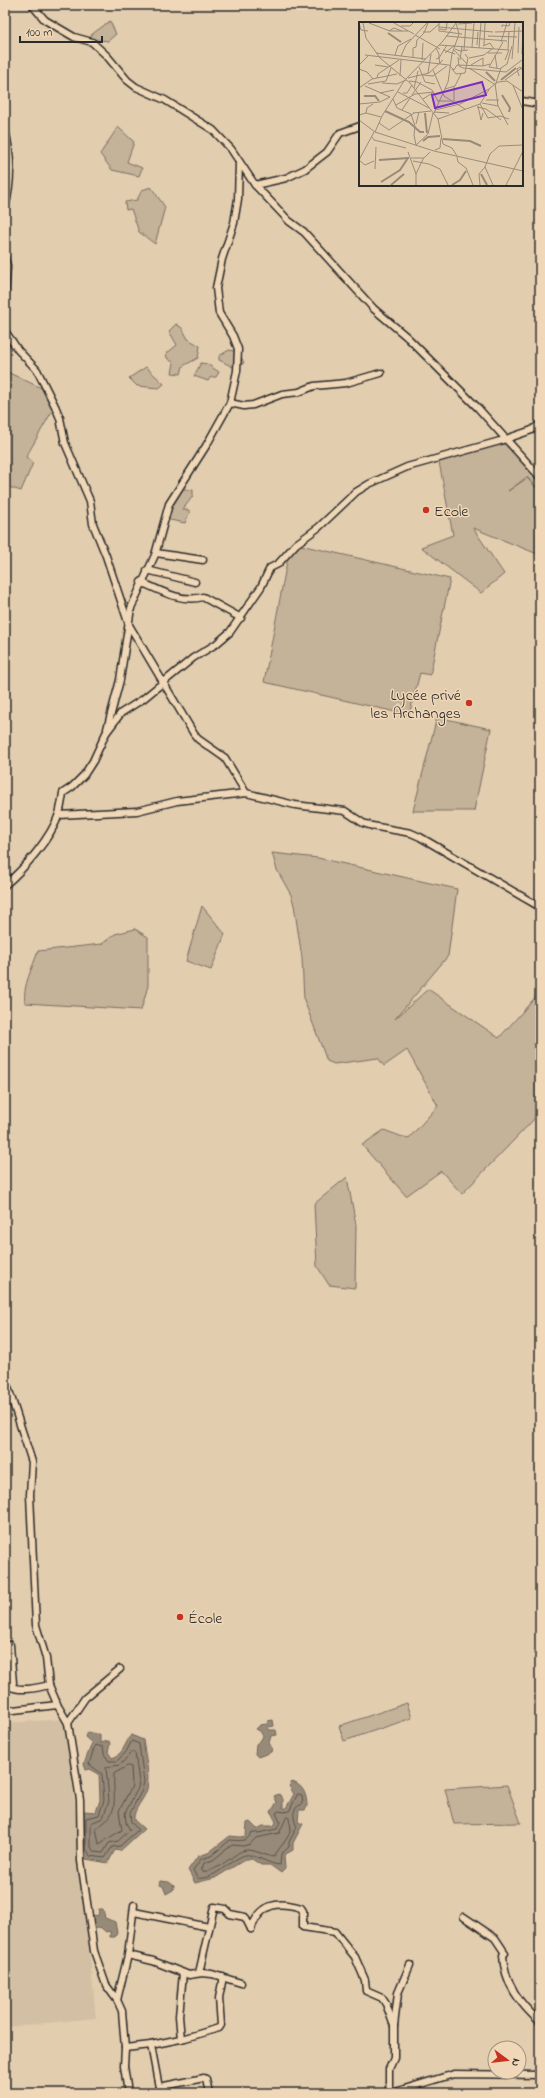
<svg xmlns="http://www.w3.org/2000/svg" width="545" height="2098" font-family="'Indie Flower',sans-serif">
	<style>
		.built { fill: #d3bfa3 }
		.green { fill: #c4b299; stroke: #786e62 }
		.water { fill: #988a78; stroke: #6c6459 }
		.lines { fill: none; stroke-linecap: round; stroke-linejoin: round }
		.shore { stroke: #57514a; stroke-width: 1 }
		.street-casing { stroke: #2b2b2b; stroke-width: 9 }
		.street { stroke: #efd7b7; stroke-width: 6 }
		.poi-dot { fill: #c8321e; stroke: #efd7b7; stroke-width: 1.5 }
		.labels { text-anchor: middle; stroke-width: 3; stroke-linejoin: round; paint-order: stroke }
		.poi-label { font-size: 16px; fill: #2b2b2b; stroke: #efd7b7; text-anchor: start }
		.inset-river { fill: none; stroke: #988a78; stroke-width: 2 }
		.inset-road { fill: none; stroke: #998c7a; stroke-width: 1 }
		.view { fill: #7b2cbf; fill-opacity: 0.15; stroke: #7b2cbf; stroke-width: 2 }
		.inset-edge { fill: none; stroke: #2b2b2b; stroke-width: 2 }
	</style>
	<rect width="100%" height="100%" fill="#e3cdaf"/>
	<filter id="ink" filterUnits="userSpaceOnUse"><feTurbulence type="fractalNoise" baseFrequency=".025" numOctaves="2"/><feDisplacementMap in="SourceGraphic" scale="8" xChannelSelector="R" yChannelSelector="G"/><feConvolveMatrix kernelMatrix="1 2 1 2 8 2 1 2 1" color-interpolation-filters="sRGB"/></filter>
	<g filter="url(#ink)">
		<path class="built" d="M66 1719 96 2018 7 2027 11 2093H5V1723Z"/>
		<g class="green">
			<path d="M110 21 116 34 108 41 93 39 91 35Z"/>
			<path d="M118 127 134 142 127 162 142 168 139 176 112 170 100 154Z"/>
			<path d="M151 187 165 207 155 244 139 232 131 209 126 210 125 202 137 200 142 190Z"/>
			<path d="M176 324 182 328 188 339 200 346 198 358 183 366 181 374 172 373 174 363 167 358 166 354 177 345 169 331Z"/>
			<path d="M229 350 239 352 244 363 235 368 219 360V356Z"/>
			<path d="M201 363 207 364 219 372 216 377H211L208 381 194 376Z"/>
			<path d="M146 367 164 384 159 388 137 386 129 378Z"/>
			<path d="M5 371 48 391 55 406 26 457 33 463 21 491 5 486Z"/>
			<path d="M506 439 540 477V491L527 477 508 491 527 478 540 492V555L473 528 504 574 481 593 421 547 453 535 438 457Z"/>
			<path d="M178 488 193 490V496L183 509 190 511 185 523 165 519Z"/>
			<path d="M296 544 450 579 430 675 420 673 409 715 264 682 289 551Z"/>
			<path d="M437 717 491 729 474 811H413Z"/>
			<path d="M272 853 318 858 457 889 448 956 395 1019 428 989 499 1038 540 992V1113L462 1194 441 1171 406 1196 362 1145 384 1130 408 1139 438 1106 407 1050 384 1066 378 1058 334 1064 327 1061 304 1000 302 958 294 905 291 895 277 870Z"/>
			<path d="M202 906 225 934 211 970 186 961Z"/>
			<path d="M135 929 148 937V986L141 1010 25 1003C22 986 33 967 38 951L102 944 115 934Z"/>
			<path d="M347 1177 356 1225 355 1288 329 1285 317 1266 314 1204Z"/>
			<path d="M407 1703 412 1718 344 1741 339 1726Z"/>
			<path d="M507 1785 521 1823 454 1824 445 1789Z"/>
		</g>
		<g class="water">
			<path d="M273 1720 274 1726 268 1727V1730H276L277 1735 271 1736 269 1743 272 1748 271 1752 258 1757 255 1754 256 1744 261 1740 263 1736 260 1731 256 1729 260 1725 267 1724 268 1721Z"/>
			<path d="M87 1732 100 1735V1743L109 1741 110 1744 108 1752 112 1758C123 1755 125 1743 131 1735L143 1740C145 1755 150 1774 147 1789 144 1801 133 1808 134 1820L144 1829 120 1851 115 1850 108 1863 86 1859 82 1848 83 1811 96 1812 100 1800 99 1774 90 1769 86 1770 84 1764 92 1743 85 1737Z"/>
			<path d="M292 1782C304 1785 307 1796 307 1807L305 1810H299L298 1822 303 1824 293 1843V1850L284 1855 285 1869 281 1873 270 1865H261L252 1859H246L215 1878 195 1883 188 1870 198 1856 208 1853 230 1836 240 1837 246 1836 247 1823 250 1822 257 1829 263 1826H274L276 1822 271 1812 277 1802 274 1796 279 1794 283 1799V1808H286L294 1794 289 1786Z"/>
			<path d="M160 1881 169 1882 174 1886 173 1890 166 1894 163 1886 159 1885Z"/>
			<path d="M99 1909H103L105 1918 115 1922 117 1933 115 1937H110V1931L106 1932 100 1927 95 1929 92 1917 94 1915 98 1916Z"/>
		</g>
		<g class="lines">
			<g class="shore">
				<path d="M132 1741 139 1744 144 1782 142 1790 130 1813 131 1822 138 1830 120 1846 112 1847 105 1858 90 1856 86 1848V1818L99 1815 104 1800 102 1774 89 1764 95 1745 103 1747 104 1754 109 1761H117L126 1752Z"/>
				<path d="M132 1752 135 1753 139 1782 138 1788 125 1813 126 1823 130 1830 118 1841 109 1843 103 1853 94 1852 91 1847V1823L103 1818 109 1801 106 1767 120 1765Z"/>
				<path d="M128 1766 131 1767 132 1786 119 1811 122 1830 99 1844 96 1828C122 1813 112 1799 114 1774Z"/>
				<path d="M298 1794 302 1795 303 1804C301 1805 299 1805 297 1807 291 1811 295 1823 297 1827L289 1842V1847L281 1854 280 1865C270 1865 253 1853 245 1855 229 1860 214 1881 197 1878L193 1870 201 1859 211 1856 230 1840C241 1841 248 1842 252 1832L258 1833 277 1829 280 1822 276 1813 279 1811 284 1812 289 1811Z"/>
				<path d="M287 1817 289 1818C289 1821 291 1826 291 1828 290 1838 278 1848 274 1857 264 1856 252 1847 242 1851 230 1857 214 1874 201 1871L204 1863 213 1860 232 1845 243 1846 250 1844 256 1838 279 1833Z"/>
			</g>
			<g class="street-casing">
				<g id="street">
					<path d="M32 5 45 20 74 37 92 42 107 56 127 80 136 87 165 100 213 130 231 149 255 185 289 221 304 232 374 309 407 337 478 408 540 477"/>
					<path d="M522 101 540 104"/>
					<path d="M5 130C12 157 12 181 5 208"/>
					<path d="M255 185 286 178 305 169 327 152 340 133 360 126"/>
					<path d="M5 258 7 266 5 295"/>
					<path d="M5 331 18 350 37 370 55 406 60 418 65 443 90 501 93 524 106 556 129 625 194 734 198 739 225 758 246 793"/>
					<path d="M230 403 244 406 253 405 282 394 299 392 314 386 346 383 381 373"/>
					<path d="M156 553 203 560"/>
					<path d="M147 570 195 582"/>
					<path d="M141 582C161 591 182 603 203 597L241 618"/>
					<path d="M107 729 120 680 131 608 155 555 169 504 206 446 230 403 237 371 238 349 233 336 219 313 216 288 222 259 234 223 238 199 239 162"/>
					<path d="M59 815 137 811 177 801 246 793 295 805 345 811 363 823 372 826 411 833 420 837 540 907"/>
					<path d="M5 885C24 869 51 838 59 814 61 807 62 800 63 793L72 787 84 775 93 761 106 733 121 713 143 699 193 658 216 644 230 632 261 587 270 568 278 564 296 544 319 527 356 492 369 484 407 467 500 441 532 430 540 424"/>
					<path d="M5 1378 32 1462 30 1495 36 1625 46 1658 49 1685 58 1706 68 1723 80 1800 81 1861 94 1951 106 1985 117 2000 122 2011 125 2048 124 2066 128 2093"/>
					<path d="M9 1686C20 1692 37 1688 49 1685"/>
					<path d="M5 1689 13 1683 10 1645"/>
					<path d="M5 1711 57 1705"/>
					<path d="M68 1723 85 1698 120 1669"/>
					<path d="M134 1912 209 1927"/>
					<path d="M464 1917 495 1938 505 1953 503 1955C504 1983 520 2004 540 2022"/>
					<path d="M251 1929C261 1903 277 1901 301 1908L303 1911V1927L335 1932 355 1957 365 1980 366 1991 382 1998 386 2004 394 2026"/>
					<path d="M128 1955 153 1961 189 1975 202 1973 212 1974 241 1983"/>
					<path d="M199 1973 214 1907 225 1909 230 1914 245 1917 251 1929"/>
					<path d="M117 2000 128 1955 134 1905"/>
					<path d="M181 2039 179 2016 183 1973"/>
					<path d="M125 2048 151 2045"/>
					<path d="M159 2087 204 2078 206 2079 209 2093"/>
					<path d="M160 2093 151 2045 185 2038 219 2028 221 2025 219 1998 223 1977"/>
					<path d="M389 2093V2069L394 2058V2026L398 1993 410 1965"/>
					<path d="M391 2093 454 2074 540 2075"/>
				</g>
			</g>
			<use href="#street" class="street"/>
		</g>
	</g>
	<g class="poi-dot">
		<circle cx="426" cy="510" r="4"/>
		<circle cx="469" cy="703" r="4"/>
		<circle cx="180" cy="1617" r="4"/>
	</g>
	<g class="labels">
		<g class="poi-label">
			<text x="434" y="516">Ecole</text>
			<text x="461" y="700" text-anchor="end">Lycée privé<tspan x="461" dy="18">les Archanges</tspan></text>
			<text x="188" y="1623">École</text>
		</g>
	</g>
	<g transform="translate(359 22)">
		<rect width="164" height="164" fill="#e3cdaf"/>
		<path class="inset-river" d="M29 11 42 20M127 50 136 59M142 58 157 46M143 73 151 86 150 90M5 74H16L20 79M26 89 50 100 61 110H65M66 91 68 111M84 117 111 119 122 124M64 119 69 115 81 114M20 138 50 136M122 152 128 163M22 160 41 148 49 136M32 163 45 152M93 163 101 158 107 149"/>
		<path class="inset-road" d="M0 1 2 8 9 9M4 1 7 16 21 36 51 61 79 97 121 82 131 66 139 60 148 59 164 70M10 1 31 9H49M35 1 55 12M80 1V9L103 12M99 2 113 1M42 4H51L54 1M80 5 134 10M143 5V3L150 4 151 1M81 7 87 8 88 1M30 9 35 6 43 9M64 10H71L80 2M136 10 164 9M56 13 81 27M87 14 148 19M129 14 158 15M142 20 148 1M80 23 150 28 146 38M118 23 119 10M125 23 126 1M124 24 131 21 135 27M113 25 115 1M77 26 80 32V36L77 37M120 26 122 1M96 27 101 29 109 28M84 28 96 32M95 28 108 42M105 28 107 1M149 28 150 9M17 31 67 37M86 31 96 23M129 31H143M159 31 160 5M163 32 164 1M6 33 90 43 95 48 98 43M36 33 39 24 52 17M136 33 138 46M42 34 47 23 68 1M54 35V26L57 25 58 18 65 11 69 1M99 35 100 44 104 46 147 50 163 38M110 36 125 33 133 27M153 37 156 1M63 38 64 21M101 38 103 24M81 42 80 36 88 23M0 43 9 34M16 43 29 45M98 43 124 44 131 42M112 43 124 36V44M60 45 66 60 76 62M110 46 135 62M0 47 8 50 14 57M93 47 97 52 106 51 109 36 106 32M142 47 130 45 144 20M74 48 85 74 106 87M69 51 72 32M64 53 74 54 88 44M41 54 42 38M160 54 158 47 161 45 164 49M18 56 19 52 40 38M49 56 70 51 84 38M146 58 164 45M50 59 58 60 73 68 79 79M23 61 38 62 47 58M136 61 139 84 149 103M137 61 142 46 148 42 153 24M9 62 27 59 32 46M154 63 164 88M6 64 31 75M0 66 13 57 38 52M55 66 59 49M86 67 96 64 102 52M39 70 70 86M21 71 35 68M44 71H48L53 63M53 73 62 60M34 77 38 86 52 92 56 104 55 113 57 123M64 77 75 70M127 78H140M78 79H93M95 80V64M123 81 139 84M0 82 21 80 31 75M121 82 129 96 141 94 150 97M37 83 56 72 75 70M119 84 122 98 124 91M118 85 127 87 142 98M43 88 51 76M76 88 101 82 130 67M75 90 90 91M7 91 8 86 14 82M54 91 72 89M75 91 89 60 93 32 100 12 97 1M0 93 7 91 22 95M79 97 84 122 93 126 98 134M0 98 16 110M20 101 30 108 55 91M57 102 60 90M16 110 23 94 45 59 84 19 97 1M16 110 75 129 164 149M13 115 15 118 47 126M57 123 69 112 74 91M76 128 81 126 82 116M49 130 57 152M98 135 99 140 107 146 114 163M52 136H65M0 138 15 110M0 138 6 143 15 139M54 139 70 142 81 147 89 163M16 147 17 125M57 163V152L64 137 71 130M121 163 120 152 126 145M134 163 126 145 131 132 140 124 164 123M147 163 164 129"/>
		<path class="view" d="M123 60 127 73 76 86 73 73Z"/>
		<rect width="164" height="164" class="inset-edge"/>
	</g>
	<rect width="545" height="2098" fill="none" stroke="#efd7b7" stroke-width="20"/>
	<rect x="10" y="10" width="525" height="2078" fill="none" stroke="#2b2b2b" stroke-width="1.5" filter="url(#ink)"/>
	<g transform="translate(507 2060) rotate(105)"><circle r="19" fill="#efd7b7" stroke="#a1927f"/>
	<path d="M0-3L7 15L0 10L-7 15Z" fill="#c8321e"/>
	<text y="-6" font-size="11" font-weight="bold" text-anchor="middle" fill="#2b2b2b">N</text>
	</g>
	<path d="M20 36v6h82v-6" fill="none" stroke="#2b2b2b" stroke-width="2"/>
	<text x="26" y="36" font-size="12" fill="#2b2b2b" stroke="#efd7b7" stroke-width="3" paint-order="stroke">100 m</text>
</svg>
